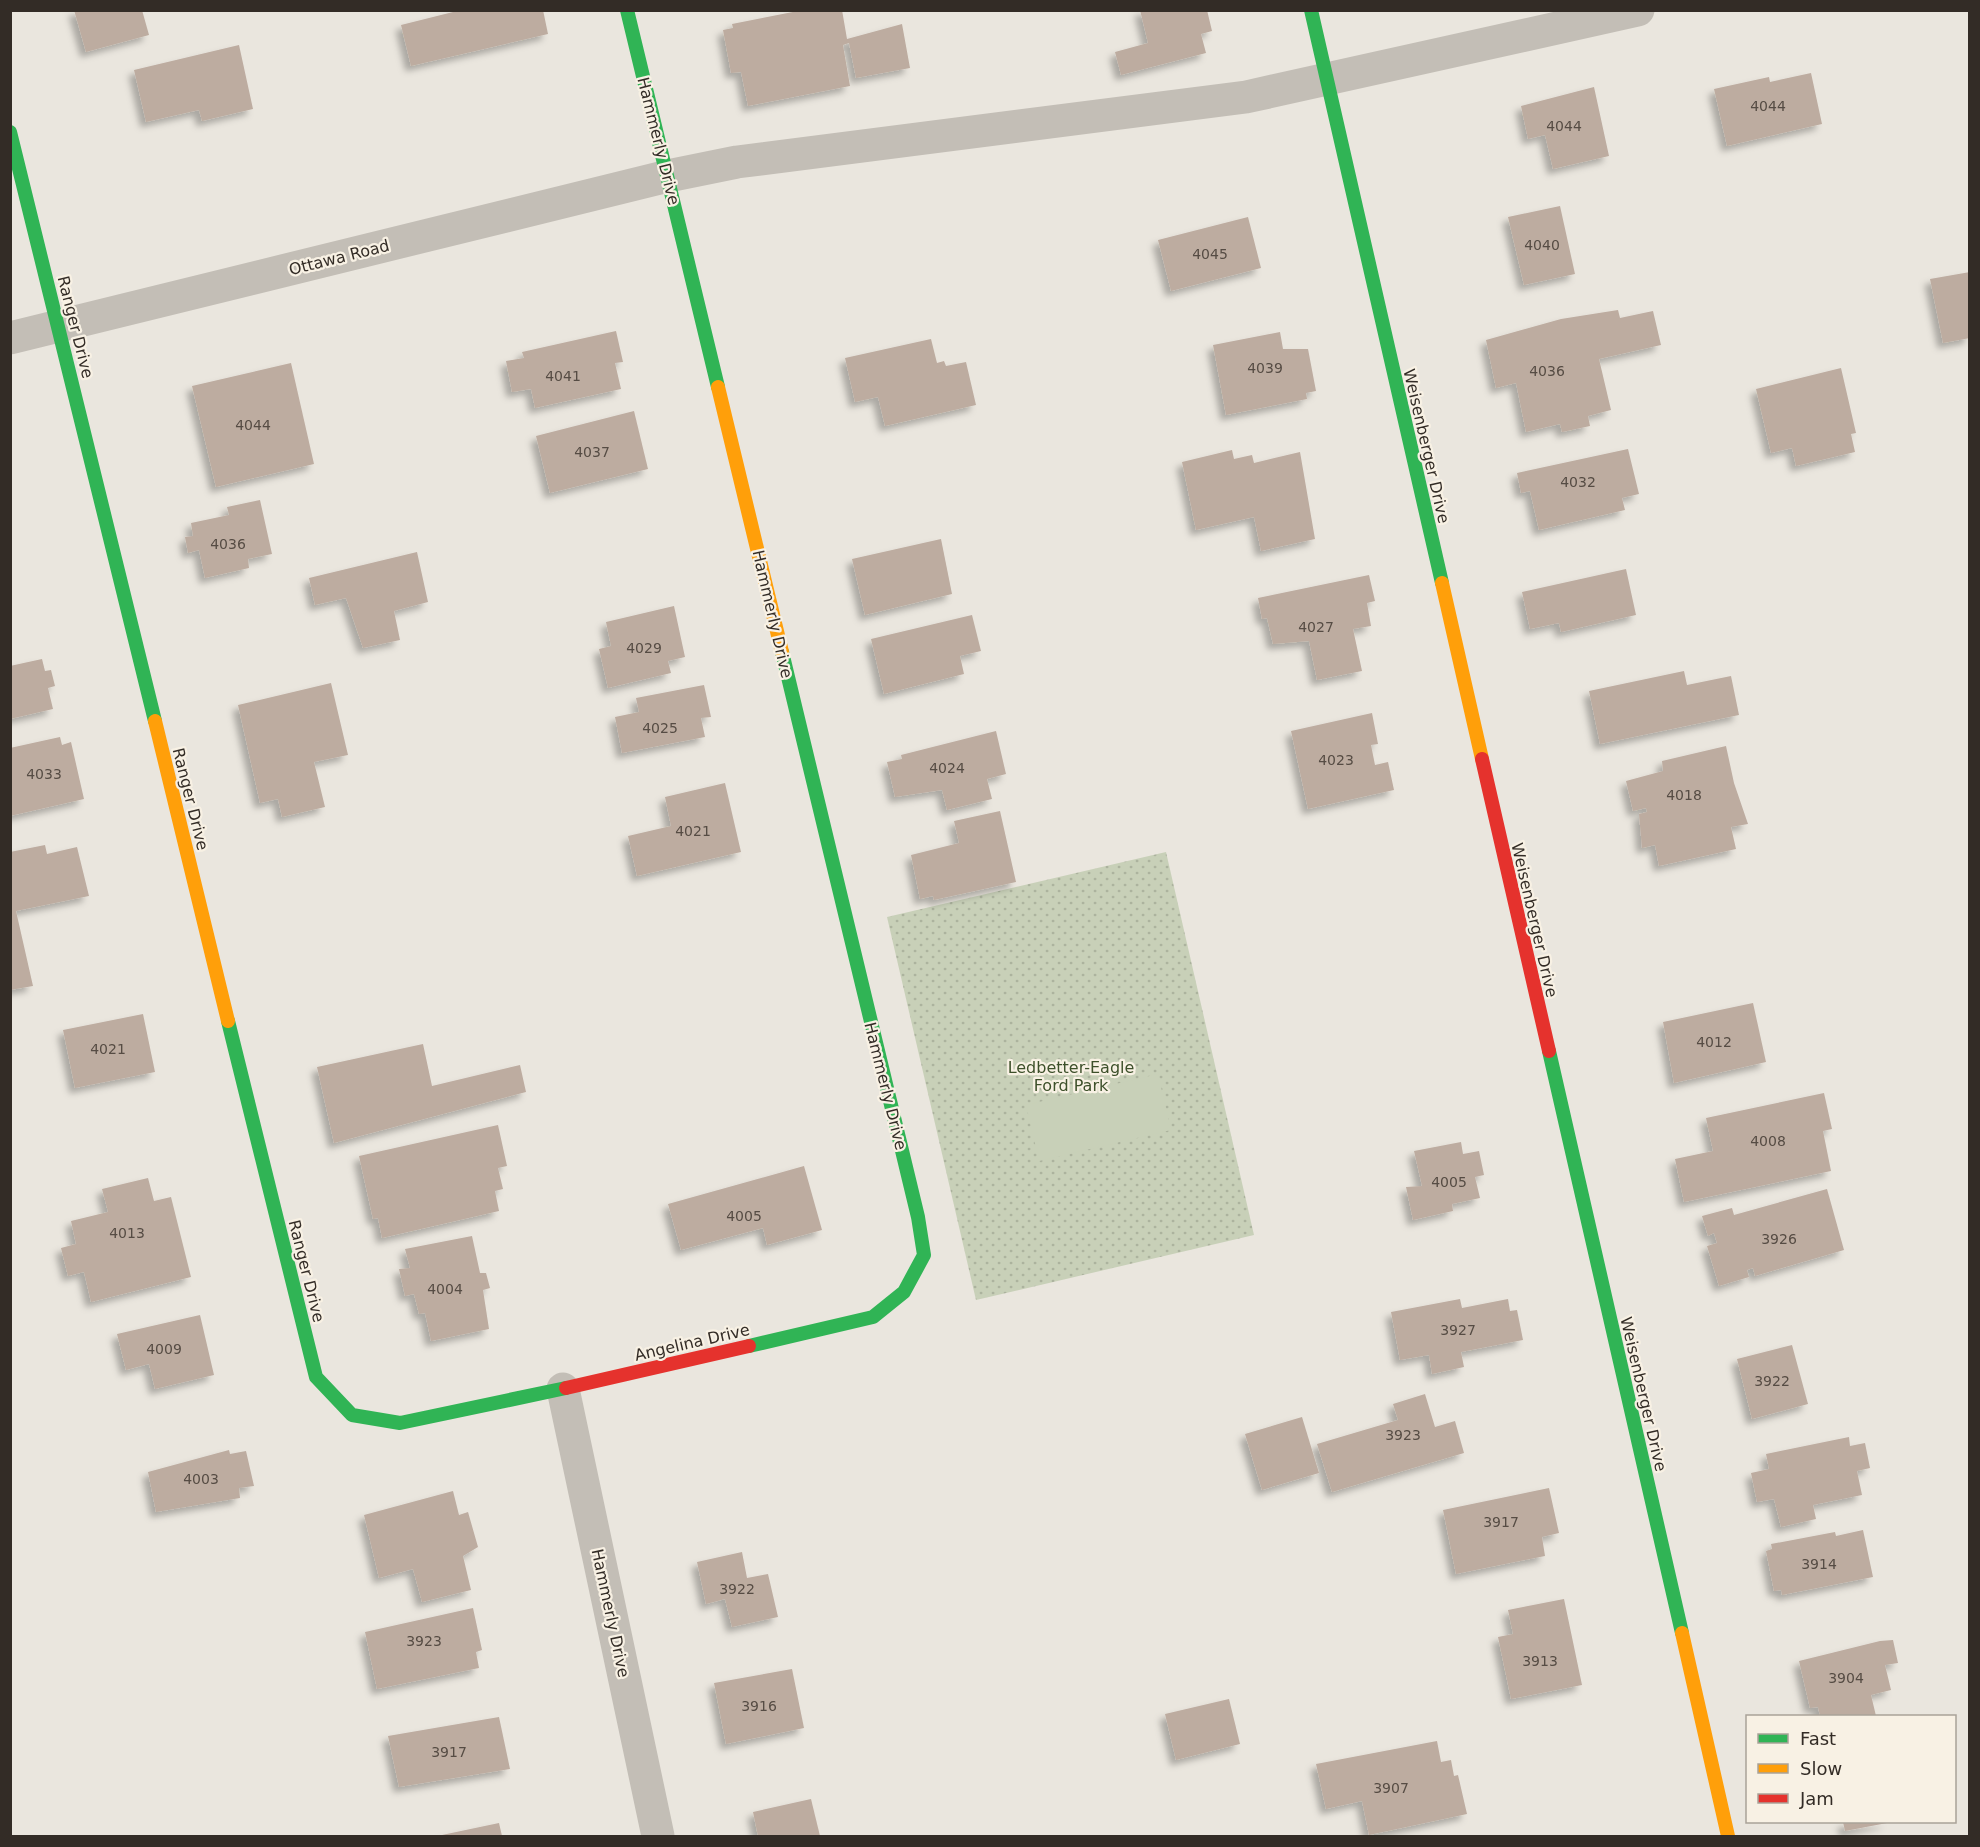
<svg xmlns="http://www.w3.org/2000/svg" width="1980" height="1847" font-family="'DejaVu Sans',sans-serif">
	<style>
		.grass { fill: url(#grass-dots) }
		.garden { fill: #c8d0b8 }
		.building { fill: #bdaca0; filter: url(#shadow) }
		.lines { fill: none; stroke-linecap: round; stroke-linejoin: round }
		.street { stroke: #c3beb6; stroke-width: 33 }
		.fast { stroke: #30b455; stroke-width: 14 }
		.slow { stroke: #ff9f0a; stroke-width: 14 }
		.jam { stroke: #e5322d; stroke-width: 14 }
		.labels { text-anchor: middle; stroke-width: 4.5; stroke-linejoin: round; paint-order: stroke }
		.number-label { font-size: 14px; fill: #564c44 }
		.street-label { font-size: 16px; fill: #332c26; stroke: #f8f1e4 }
		.park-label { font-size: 16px; fill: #3d502a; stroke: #f8f1e4 }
	</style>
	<defs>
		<pattern id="grass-dots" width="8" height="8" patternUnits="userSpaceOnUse" patternTransform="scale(1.5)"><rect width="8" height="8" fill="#c8d0b8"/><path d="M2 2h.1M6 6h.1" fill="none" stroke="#acb39e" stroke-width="1.8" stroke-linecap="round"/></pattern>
		<filter id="shadow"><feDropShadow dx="-5.5" dy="5.5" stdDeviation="3" flood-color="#0004"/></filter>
	</defs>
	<rect width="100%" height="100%" fill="#eae6de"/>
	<path class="grass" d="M1166 852 1254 1235 976 1300 887 917Z"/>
	<path class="garden" d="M1158 1074 1171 1130 1039 1161 1026 1105Z"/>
	<g class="building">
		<path d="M74 10H142L149 35 86 52Z"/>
		<path d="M461 10H543L548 34 411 66 401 25Z"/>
		<path d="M803 10H842L847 39 902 24 910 68 856 78 849 43 843 45 850 86 748 106 741 72 731 73 723 30 733 28 732 24Z"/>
		<path d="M1140 10H1207L1212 31 1201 34 1206 53 1121 75 1115 52 1148 43Z"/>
		<path d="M239 45 253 109 202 121 199 110 146 122 134 70Z"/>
		<path d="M1811 73 1822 124 1727 146 1714 89 1769 77 1770 82Z"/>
		<path d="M1594 87 1609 156 1553 169 1545 135 1528 139 1521 106Z"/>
		<path d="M1560 206 1575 274 1524 285 1508 217Z"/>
		<path d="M1248 217 1261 268 1171 291 1158 240Z"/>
		<path d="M1970 272V338L1943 343 1930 279Z"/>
		<path d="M1618 310 1620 318 1653 311 1661 345 1599 359 1611 410 1588 416 1590 426 1562 432 1560 424 1526 432 1516 383 1496 388 1486 340 1561 319Z"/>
		<path d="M616 331 623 362 615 363 621 389 535 408 531 389 512 392 506 361 524 358 522 352Z"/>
		<path d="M1280 332 1283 349H1308L1316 391 1306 393 1307 399 1226 415 1213 345Z"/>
		<path d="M931 339 937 363 944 361 946 366 966 362 976 405 885 426 878 397 855 402 845 358Z"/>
		<path d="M291 363 314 464 216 487 192 386Z"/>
		<path d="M1841 368 1856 433 1851 434 1855 452 1796 466 1792 448 1771 453 1756 389Z"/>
		<path d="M634 411 648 469 550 493 536 436Z"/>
		<path d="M1628 449 1639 494 1622 498 1625 510 1539 530 1530 491 1521 493 1517 473Z"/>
		<path d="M1232 450 1234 459 1252 455 1254 463 1300 452 1315 539 1261 551 1254 517 1196 530 1182 462Z"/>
		<path d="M260 500 272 554 248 559 249 568 205 578 199 550 188 553 185 537 193 536 191 523 229 515 227 507Z"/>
		<path d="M941 539 952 594 865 615 852 559Z"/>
		<path d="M417 552 428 602 394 611 400 640 363 648 346 598 315 605 309 578Z"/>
		<path d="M1626 569 1636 615 1561 632 1559 623 1530 629 1522 592Z"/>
		<path d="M1369 575 1375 601 1367 603 1371 626 1353 629 1362 671 1317 680 1309 641 1273 644 1267 618 1262 619 1258 598Z"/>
		<path d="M674 606 685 657 668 661 671 673 608 688 599 649 611 646 606 622Z"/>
		<path d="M972 615 981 651 960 656 964 674 884 694 871 639Z"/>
		<path d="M42 659 45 671 51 670 55 686 48 688 53 709 10 719V666Z"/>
		<path d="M1684 671 1687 685 1731 676 1739 715 1600 744 1589 691Z"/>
		<path d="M331 683 348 755 314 762 325 807 282 817 278 799 260 803 238 705Z"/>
		<path d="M704 685 711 717 701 718 705 737 622 753 615 717 639 712 636 698Z"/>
		<path d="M1372 713 1378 744 1371 745 1375 765 1388 762 1394 790 1308 809 1291 731Z"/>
		<path d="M996 731 1006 774 987 779 992 799 947 810 942 790 895 797 887 762 902 759 901 755Z"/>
		<path d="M60 737 62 745 71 742 84 799 10 816V748Z"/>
		<path d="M1726 746 1734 783 1748 824 1731 827 1736 849 1659 866 1655 845 1642 848 1639 814 1647 812 1646 808 1633 811 1626 781 1663 771 1662 761Z"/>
		<path d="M725 783 741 852 637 876 628 836 671 826 665 797Z"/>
		<path d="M1000 811 1016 882 934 900 933 896 920 899 911 855 959 843 954 821Z"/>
		<path d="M45 845 47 854 77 847 89 896 16 911 33 986 10 990V852Z"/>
		<path d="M1753 1003 1766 1062 1674 1083 1663 1022Z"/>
		<path d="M143 1014 155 1072 75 1088 63 1030Z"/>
		<path d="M423 1044 432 1086 520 1065 526 1092 334 1143 317 1067Z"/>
		<path d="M1824 1093 1832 1129 1823 1131 1831 1171 1684 1202 1675 1159 1713 1151 1706 1118Z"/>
		<path d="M498 1125 507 1166 498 1168 503 1189 495 1191 499 1211 382 1238 378 1218 373 1219 359 1156Z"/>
		<path d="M1461 1142 1463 1154 1479 1151 1484 1175 1475 1177 1480 1198 1452 1204 1453 1211 1413 1220 1406 1187 1422 1186 1414 1151Z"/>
		<path d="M804 1166 822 1230 767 1245 763 1228 681 1250 668 1204Z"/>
		<path d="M148 1178 154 1201 171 1197 191 1277 91 1302 84 1272 68 1276 61 1248 76 1244 71 1221 108 1212 102 1189Z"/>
		<path d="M1827 1189 1844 1250 1755 1276 1753 1268 1747 1270 1749 1277 1719 1286 1707 1246 1717 1243 1714 1233 1708 1236 1702 1216 1732 1208 1734 1215Z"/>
		<path d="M472 1236 480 1273H486L490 1288 483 1290 489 1329 431 1341 425 1313 419 1314 414 1294 405 1296 399 1269 410 1268 405 1249Z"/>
		<path d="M1460 1299 1462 1308 1508 1299 1510 1311 1517 1310 1523 1340 1461 1352 1464 1367 1432 1374 1429 1355 1400 1360 1391 1312Z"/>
		<path d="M200 1315 214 1375 155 1389 149 1364 126 1370 117 1334Z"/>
		<path d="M1792 1345 1808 1404 1752 1419 1737 1359Z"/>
		<path d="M1425 1394 1435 1427 1455 1421 1464 1453 1332 1492 1317 1444 1398 1420 1393 1404Z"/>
		<path d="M1302 1417 1319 1473 1262 1490 1245 1434Z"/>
		<path d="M1849 1437 1850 1446 1865 1443 1870 1468 1857 1471 1862 1495 1813 1505 1816 1519 1781 1527 1774 1499 1757 1502 1751 1473 1769 1469 1766 1454Z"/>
		<path d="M229 1450 230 1454 246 1451 254 1486 239 1488 240 1498 156 1512 148 1472Z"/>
		<path d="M1549 1488 1559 1533 1542 1537 1545 1556 1456 1574 1443 1510Z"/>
		<path d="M453 1491 459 1515 468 1512 478 1547 463 1556 471 1590 422 1602 413 1569 379 1578 364 1515Z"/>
		<path d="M1863 1530 1873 1577 1782 1595 1781 1590 1774 1591 1766 1551 1772 1549 1771 1544 1835 1532 1836 1536Z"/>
		<path d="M742 1552 747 1578 768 1574 778 1617 732 1627 725 1599 706 1604 697 1562Z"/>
		<path d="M1564 1599 1582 1685 1511 1699 1498 1637 1513 1634 1508 1610Z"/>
		<path d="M473 1608 482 1650 476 1652 479 1668 377 1689 365 1632Z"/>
		<path d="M1893 1640 1898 1663 1885 1665 1891 1690 1871 1695 1876 1716H1820L1818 1707 1810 1708 1799 1661 1880 1641Z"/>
		<path d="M792 1669 804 1728 726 1744 714 1683Z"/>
		<path d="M1229 1699 1240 1744 1176 1760 1165 1714Z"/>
		<path d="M499 1717 510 1769 399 1787 388 1736Z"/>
		<path d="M1437 1741 1441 1762 1451 1760 1454 1776 1458 1775 1467 1814 1369 1835 1362 1801 1326 1809 1316 1764Z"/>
		<path d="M811 1799 820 1836H758L753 1812Z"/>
		<path d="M1843 1822H1887V1823L1845 1831Z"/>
		<path d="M499 1823 502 1836H442V1835Z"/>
	</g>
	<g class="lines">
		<g class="street">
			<path d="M10 338 668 176 737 162 1246 97 1638 10"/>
			<path d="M563 1389 658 1836"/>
		</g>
		<g class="fast">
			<path d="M627 10 718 387"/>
			<path d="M1311 10 1442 583"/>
			<path d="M10 132 155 721"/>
			<path d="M228 1021 316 1377 352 1415 400 1423 566 1388"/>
			<path d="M1549 1051 1682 1633"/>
			<path d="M749 1346 873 1317 904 1292 924 1255 918 1217 782 652"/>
		</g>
		<g class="slow">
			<path d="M718 387 782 652"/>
			<path d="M1442 583 1482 759"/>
			<path d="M155 721 228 1021"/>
			<path d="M1682 1633 1728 1836"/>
		</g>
		<g class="jam">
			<path d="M1482 759 1549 1051"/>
			<path d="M566 1388 749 1346"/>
		</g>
	</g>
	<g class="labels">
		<g class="number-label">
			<text x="1768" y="111">4044</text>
			<text x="1564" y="131">4044</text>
			<text x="1542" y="250">4040</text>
			<text x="1210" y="259">4045</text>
			<text x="1265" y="373">4039</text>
			<text x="1547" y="376">4036</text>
			<text x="563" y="381">4041</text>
			<text x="253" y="430">4044</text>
			<text x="592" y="457">4037</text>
			<text x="1578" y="487">4032</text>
			<text x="228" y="549">4036</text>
			<text x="1316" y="632">4027</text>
			<text x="644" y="653">4029</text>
			<text x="660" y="733">4025</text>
			<text x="1336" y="765">4023</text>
			<text x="947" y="773">4024</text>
			<text x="44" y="779">4033</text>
			<text x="1684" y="800">4018</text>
			<text x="693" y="836">4021</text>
			<text x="1714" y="1047">4012</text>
			<text x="108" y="1054">4021</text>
			<text x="1768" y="1146">4008</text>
			<text x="1449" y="1187">4005</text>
			<text x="744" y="1221">4005</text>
			<text x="127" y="1238">4013</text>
			<text x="1779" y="1244">3926</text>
			<text x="445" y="1294">4004</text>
			<text x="1458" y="1335">3927</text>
			<text x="164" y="1354">4009</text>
			<text x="1772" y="1386">3922</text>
			<text x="1403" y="1440">3923</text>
			<text x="201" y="1484">4003</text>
			<text x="1501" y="1527">3917</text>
			<text x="1819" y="1569">3914</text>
			<text x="737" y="1594">3922</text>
			<text x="424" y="1646">3923</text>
			<text x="1540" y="1666">3913</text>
			<text x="1846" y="1683">3904</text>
			<text x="759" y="1711">3916</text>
			<text x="449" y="1757">3917</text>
			<text x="1391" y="1793">3907</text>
		</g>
		<g class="street-label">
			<text transform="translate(659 141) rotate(76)" y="6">Hammerly Drive</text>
			<text transform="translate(339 257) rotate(-14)" y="6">Ottawa Road</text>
			<text transform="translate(76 327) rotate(76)" y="6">Ranger Drive</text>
			<text transform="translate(1427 446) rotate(77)" y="6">Weisenberger Drive</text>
			<text transform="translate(773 614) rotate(77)" y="6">Hammerly Drive</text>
			<text transform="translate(191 799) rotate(76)" y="6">Ranger Drive</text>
			<text transform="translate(1535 920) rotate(77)" y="6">Weisenberger Drive</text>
			<text transform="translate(886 1086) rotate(76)" y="6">Hammerly Drive</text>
			<text transform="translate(307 1271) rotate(76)" y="6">Ranger Drive</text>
			<text transform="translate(692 1342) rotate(-13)" y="6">Angelina Drive</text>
			<text transform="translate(1644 1394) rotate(77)" y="6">Weisenberger Drive</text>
			<text transform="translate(611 1613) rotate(78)" y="6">Hammerly Drive</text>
		</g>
		<g class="park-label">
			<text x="1071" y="1073">Ledbetter-Eagle<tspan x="1071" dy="18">Ford Park</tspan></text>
		</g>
	</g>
	<rect width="1980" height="1847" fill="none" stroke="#332c26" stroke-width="24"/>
	<rect x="1746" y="1715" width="210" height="108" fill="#f8f1e4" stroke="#a9a298" stroke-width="1.5"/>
	<rect x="1758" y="1734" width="30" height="9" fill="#30b455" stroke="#a9a298" stroke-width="1.5"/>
	<text x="1800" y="1745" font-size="18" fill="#332c26">Fast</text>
	<rect x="1758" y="1764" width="30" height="9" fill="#ff9f0a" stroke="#a9a298" stroke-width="1.5"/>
	<text x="1800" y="1775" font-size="18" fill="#332c26">Slow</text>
	<rect x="1758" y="1794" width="30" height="9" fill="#e5322d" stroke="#a9a298" stroke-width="1.5"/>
	<text x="1800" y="1805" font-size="18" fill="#332c26">Jam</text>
</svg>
